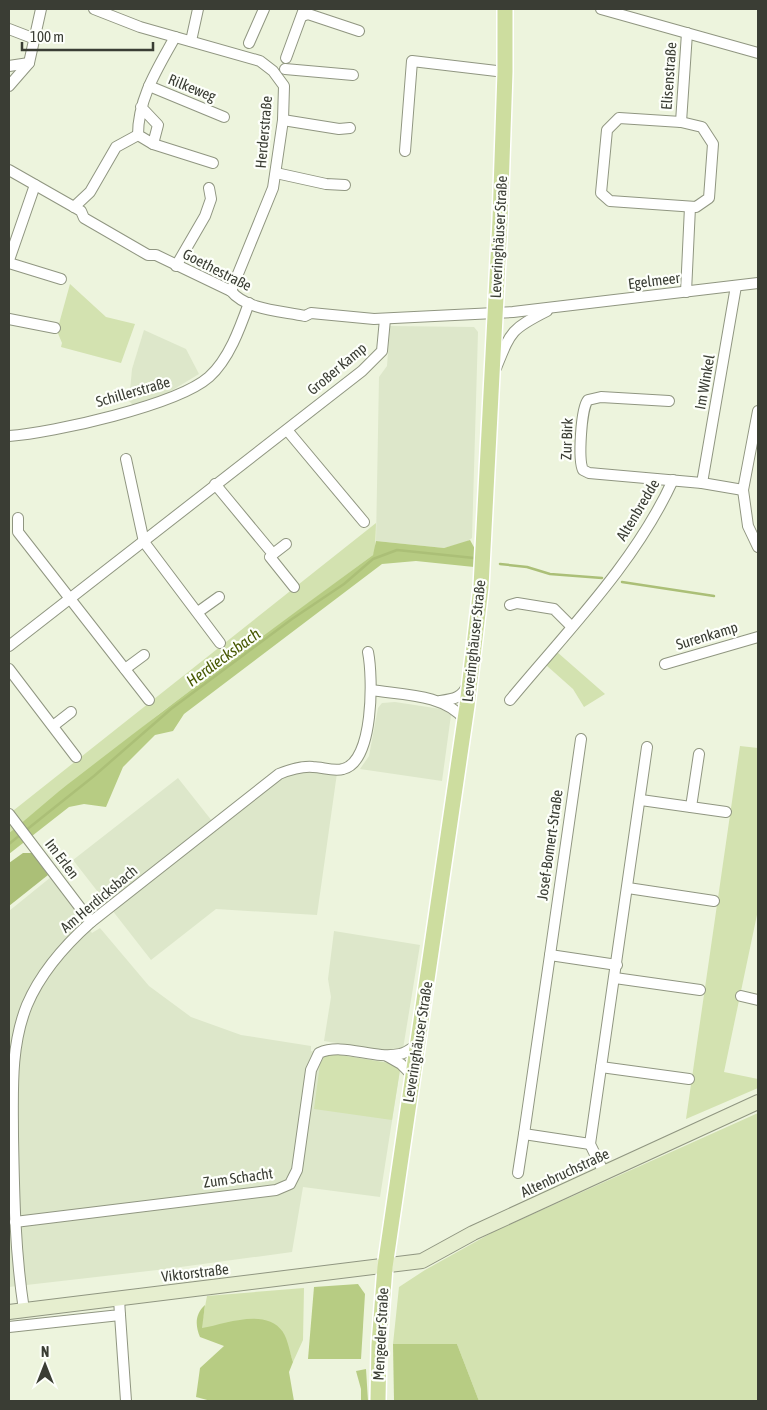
<svg xmlns="http://www.w3.org/2000/svg" width="767" height="1410" font-family="'Asap Condensed',sans-serif">
	<style>
		.built { fill: #dde7ca }
		.green { fill: #d3e2b0 }
		.forest { fill: #b7cc83 }
		.water { fill: #abbf77 }
		.lines { fill: none; stroke-linecap: round; stroke-linejoin: round }
		.stream { stroke: #abbf77; stroke-width: 2.5 }
		.street-casing { stroke: #909681; stroke-width: 12 }
		.secondary-casing { stroke: #909681; stroke-width: 16 }
		.primary-casing { stroke: #fff; stroke-width: 18 }
		.street { stroke: #fff; stroke-width: 10 }
		.secondary { stroke: #e6eecf; stroke-width: 14 }
		.primary { stroke: #cddd9f; stroke-width: 15 }
		.labels { text-anchor: middle; stroke-width: 4.5; stroke-linejoin: round; paint-order: stroke }
		.street-label { font-size: 15px; fill: #3a3d34; stroke: #fdfffa }
		.water-label { font-size: 16px; font-style: italic; fill: #475802; stroke: #fdfffa }
	</style>
	<rect width="100%" height="100%" fill="#edf4dd"/>
	<g class="built">
		<path d="M390 326 474 327 478 332 472 538 466 542 444 548 376 541 379 377 387 366Z"/>
		<path d="M144 330 186 349 199 374 166 394 133 405 129 401 132 369Z"/>
		<path d="M395 702 441 709 451 715 442 781 360 769 369 756 378 708 382 703Z"/>
		<path d="M338 766 317 915 216 909 151 960 73 860 178 778 212 821 267 778Z"/>
		<path d="M51 877 92 933 100 928 149 986 191 1017 241 1035 311 1046V1051L389 1063 400 1070 380 1197 303 1187 292 1252 166 1269 9 1287V911Z"/>
		<path d="M334 931 420 945 403 1049 388 1051 324 1041 331 997 328 979Z"/>
	</g>
	<g class="green">
		<path d="M70 284 106 317 135 324 121 363 61 347 62 343 57 331Z"/>
		<path d="M376 523 375 551 373 555 163 711 9 833V814Z"/>
		<path d="M557 652 605 694 584 707 573 689 546 665Z"/>
		<path d="M740 746 758 748V910L724 1072 758 1079V1088L686 1119Z"/>
		<path d="M334 1054 389 1063 400 1070 392 1120 314 1109 320 1064 324 1057Z"/>
		<path d="M758 1113V1401H479L457 1344H393L399 1287 425 1270 493 1232Z"/>
		<path d="M304 1288 303 1340 293 1362 283 1332 201 1328 207 1296Z"/>
	</g>
	<g class="forest">
		<path d="M470 540 475 549 474 567 416 561 382 564 184 714 173 731 155 735 123 767 106 807 84 804 69 807 9 854V833C32 815 53 795 76 778 174 702 273 628 373 555L376 541 444 548Z"/>
		<path d="M358 1284 365 1294 361 1359H308L314 1287Z"/>
		<path d="M205 1305 202 1328C225 1324 266 1307 283 1332 288 1340 290 1353 293 1362L289 1372 294 1401H211L196 1397 200 1368 224 1346 200 1337C195 1325 195 1314 205 1305Z"/>
		<path d="M393 1344H457L479 1401H394Z"/>
		<path d="M366 1369 368 1401H361V1389L356 1371Z"/>
	</g>
	<path class="water" d="M23 853H32L48 875 9 906V863Z"/>
	<g class="lines">
		<g class="stream">
			<path d="M500 564 527 567 550 574 602 578"/>
			<path d="M622 582 714 596"/>
			<path d="M25 831 94 776 171 709 292 619 344 584 373 559 397 550 474 558"/>
			<path d="M9 844 20 835"/>
		</g>
		<g class="street-casing">
			<g id="street">
				<path d="M94 9 140 27 260 61 273 71 284 86 283 120 273 188 231 291"/>
				<path d="M601 9 758 53"/>
				<path d="M302 16 308 14 359 31"/>
				<path d="M9 29 35 39"/>
				<path d="M191 41 198 9"/>
				<path d="M249 43 264 9"/>
				<path d="M286 58 304 9"/>
				<path d="M9 66 29 63"/>
				<path d="M285 69 353 75"/>
				<path d="M9 86 29 63 41 9"/>
				<path d="M149 86 224 117"/>
				<path d="M141 107 158 125 153 144 138 135C138 98 158 68 175 37"/>
				<path d="M619 118 681 122 702 127 713 144 709 198 696 207 610 201 601 193 607 130Z"/>
				<path d="M283 120 339 129 350 128"/>
				<path d="M681 122 687 33"/>
				<path d="M153 144 213 163"/>
				<path d="M405 151 412 61 505 72"/>
				<path d="M9 170 74 207 81 211 84 218 148 255H156L231 291C246 310 282 311 305 316L311 313 374 319 513 312 758 283"/>
				<path d="M276 173 326 184 345 185"/>
				<path d="M74 207 90 192 116 147 138 135"/>
				<path d="M9 260 35 185"/>
				<path d="M9 263 61 279"/>
				<path d="M176 266 205 216 211 199 209 188"/>
				<path d="M686 292 690 207"/>
				<path d="M9 319 55 328"/>
				<path d="M496 368C511 331 511 329 547 311"/>
				<path d="M669 401 601 397 588 400C581 408 578 460 583 470L589 473 702 483 743 490"/>
				<path d="M758 411 743 490 748 526 758 547"/>
				<path d="M287 430 364 522"/>
				<path d="M9 436C53 433 177 405 209 377 229 359 240 328 249 303"/>
				<path d="M126 459 144 542 220 643"/>
				<path d="M702 483 736 286"/>
				<path d="M215 484 273 554 270 557 294 587"/>
				<path d="M18 518V532L149 700"/>
				<path d="M273 554 286 544"/>
				<path d="M510 605 517 603 554 609 571 626"/>
				<path d="M198 612 219 597"/>
				<path d="M9 646 362 371 382 351 385 319"/>
				<path d="M665 664 758 637"/>
				<path d="M9 669 76 757"/>
				<path d="M125 669 144 655"/>
				<path d="M371 690C403 695 444 694 465 720"/>
				<path d="M510 700C568 630 635 563 673 480"/>
				<path d="M440 701C454 699 462 698 468 684"/>
				<path d="M53 726 71 712"/>
				<path d="M641 800 726 812"/>
				<path d="M691 807 699 754"/>
				<path d="M9 814 91 922"/>
				<path d="M628 888 714 901"/>
				<path d="M550 955 581 739"/>
				<path d="M615 978 700 990"/>
				<path d="M741 996 758 1000"/>
				<path d="M387 1056 401 1064 412 1075"/>
				<path d="M601 1067 689 1079"/>
				<path d="M590 1144 524 1134 550 955 617 965"/>
				<path d="M518 1173 524 1134"/>
				<path d="M604 1173 590 1144 647 747"/>
				<path d="M15 1222 276 1190 290 1184 297 1170 311 1070 319 1053C344 1042 373 1060 400 1054 406 1053 412 1048 417 1045"/>
				<path d="M24 1310C15 1252 14 1195 13 1136 13 1093 10 1047 27 1005 41 972 64 946 91 922L279 774C289 770 301 766 313 767 322 767 334 772 343 769 374 762 373 677 368 652"/>
				<path d="M120 1315 126 1401"/>
				<path d="M9 1327 120 1315 119 1299"/>
			</g>
		</g>
		<g class="secondary-casing">
			<path id="secondary" d="M9 1312 422 1261 473 1233 758 1102"/>
		</g>
		<g class="primary-casing">
			<path id="primary" d="M378 1401 379 1345 385 1267 467 706 481 587 500 220 505 72V9"/>
		</g>
		<use href="#street" class="street"/>
		<use href="#secondary" class="secondary"/>
		<use href="#primary" class="primary"/>
	</g>
	<g class="labels">
		<g class="street-label">
			<text transform="translate(669 76) rotate(-86)" y="5">Elisenstraße</text>
			<text transform="translate(192 88) rotate(22)" y="5">Rilkeweg</text>
			<text transform="translate(264 132) rotate(-85)" y="5">Herderstraße</text>
			<text transform="translate(499 237) rotate(-87)" y="5">Leveringhäuser Straße</text>
			<text transform="translate(217 270) rotate(27)" y="5">Goethestraße</text>
			<text transform="translate(654 281) rotate(-7)" y="5">Egelmeer</text>
			<text transform="translate(337 369) rotate(-40)" y="5">Großer Kamp</text>
			<text transform="translate(705 382) rotate(-80)" y="5">Im Winkel</text>
			<text transform="translate(133 392) rotate(-16)" y="5">Schillerstraße</text>
			<text transform="translate(567 439) rotate(-88)" y="5">Zur Birk</text>
			<text transform="translate(638 510) rotate(-59)" y="5">Altenbredde</text>
			<text transform="translate(707 636) rotate(-17)" y="5">Surenkamp</text>
			<text transform="translate(474 641) rotate(-84)" y="5">Leveringhäuser Straße</text>
			<text transform="translate(550 845) rotate(-82)" y="5">Josef-Bomert-Straße</text>
			<text transform="translate(62 859) rotate(53)" y="5">Im Erlen</text>
			<text transform="translate(99 899) rotate(-40)" y="5">Am Herdicksbach</text>
			<text transform="translate(418 1042) rotate(-81)" y="5">Leveringhäuser Straße</text>
			<text transform="translate(565 1173) rotate(-25)" y="5">Altenbruchstraße</text>
			<text transform="translate(238 1178) rotate(-8)" y="5">Zum Schacht</text>
			<text transform="translate(195 1273) rotate(-7)" y="5">Viktorstraße</text>
			<text transform="translate(381 1334) rotate(-87)" y="5">Mengeder Straße</text>
		</g>
		<g class="water-label">
			<text transform="translate(223 657) rotate(-36)" y="6">Herdiecksbach</text>
		</g>
	</g>
	<rect width="767" height="1410" fill="none" stroke="#3a3d34" stroke-width="20"/>
	<g transform="translate(45 1365)" stroke="#fdfffa" stroke-width="4" paint-order="stroke">
	<path d="M0-4L9 19L0 12L-9 19Z" fill="#3a3d34"/>
	<text y="-8" font-size="14" font-weight="bold" text-anchor="middle" fill="#3a3d34">N</text>
	</g>
	<path d="M22 42v8h131v-8" fill="none" stroke="#3a3d34" stroke-width="2.5"/>
	<text x="30" y="42" font-size="15" fill="#3a3d34" stroke="#fdfffa" stroke-width="4" paint-order="stroke">100 m</text>
</svg>
